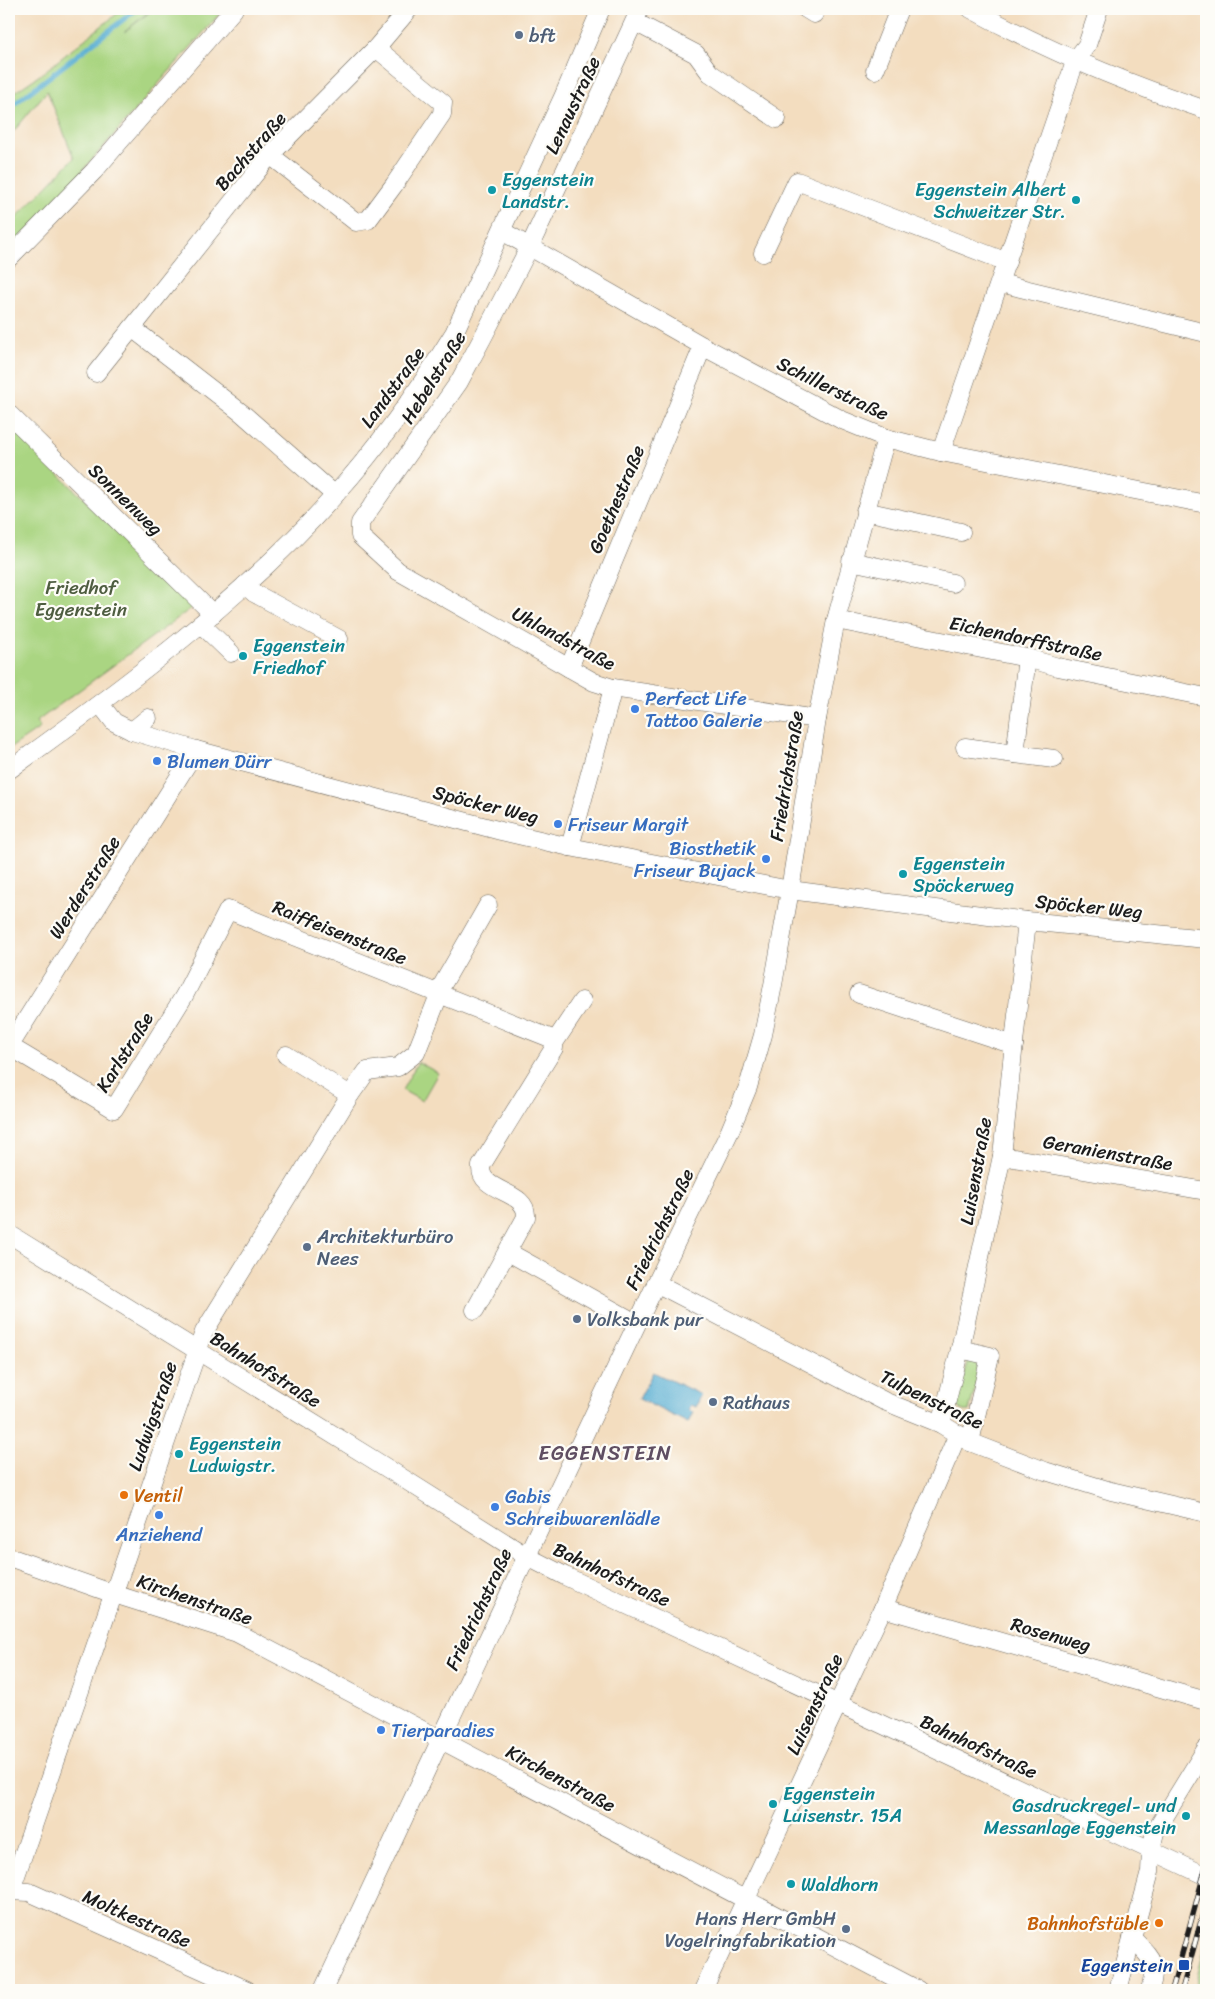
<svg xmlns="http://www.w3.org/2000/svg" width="1215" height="1999" font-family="Sriracha,sans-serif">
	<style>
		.green { fill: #aad582; stroke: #63784f }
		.water { fill: #56add2; stroke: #396477 }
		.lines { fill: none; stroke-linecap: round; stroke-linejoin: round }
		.stream { stroke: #56add2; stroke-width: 5 }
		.minor-casing { stroke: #676055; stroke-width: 19 }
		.minor { stroke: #fff; stroke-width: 18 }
		.rail-casing { stroke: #1c1c1c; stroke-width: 5.5 }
		.rail { stroke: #fdfcf7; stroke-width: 4; stroke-dasharray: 11; stroke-linecap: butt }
		.service-dot { fill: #5c6f8a; stroke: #fdfcf7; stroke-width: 2 }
		.culture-dot { fill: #0f9aa8; stroke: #fdfcf7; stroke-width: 2 }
		.shop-dot { fill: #3f7fe0; stroke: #fdfcf7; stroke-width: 2 }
		.food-dot { fill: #e8710a; stroke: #fdfcf7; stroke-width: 2 }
		.transit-dot { fill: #1a4fb4; stroke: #fdfcf7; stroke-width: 2 }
		.labels { text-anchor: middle; stroke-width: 4.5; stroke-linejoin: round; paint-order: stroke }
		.service-label { font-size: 19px; fill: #4e5e75; stroke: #fdfcf7; text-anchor: start }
		.street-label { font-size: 19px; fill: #1c1c1c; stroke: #fdfcf7 }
		.culture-label { font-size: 19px; fill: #0d838f; stroke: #fdfcf7; text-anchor: start }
		.park-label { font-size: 19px; fill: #4e5d40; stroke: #fdfcf7 }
		.shop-label { font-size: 19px; fill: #366cbe; stroke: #fdfcf7; text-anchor: start }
		.food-label { font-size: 19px; fill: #c56008; stroke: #fdfcf7; text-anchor: start }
		.transit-label { font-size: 19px; fill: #164399; stroke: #fdfcf7; text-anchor: end }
		.quarter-label { font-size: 21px; letter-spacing: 1px; fill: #5f4e62; stroke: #fdfcf7 }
	</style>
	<rect width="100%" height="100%" fill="#fdfcf7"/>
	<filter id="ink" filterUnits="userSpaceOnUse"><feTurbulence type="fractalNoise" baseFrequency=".02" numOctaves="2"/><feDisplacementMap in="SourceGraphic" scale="10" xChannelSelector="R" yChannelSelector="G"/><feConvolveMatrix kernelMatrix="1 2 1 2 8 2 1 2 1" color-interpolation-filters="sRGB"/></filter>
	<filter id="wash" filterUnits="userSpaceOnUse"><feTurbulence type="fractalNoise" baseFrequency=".0096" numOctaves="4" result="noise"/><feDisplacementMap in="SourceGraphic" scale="20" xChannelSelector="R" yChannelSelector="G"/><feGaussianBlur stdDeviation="1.12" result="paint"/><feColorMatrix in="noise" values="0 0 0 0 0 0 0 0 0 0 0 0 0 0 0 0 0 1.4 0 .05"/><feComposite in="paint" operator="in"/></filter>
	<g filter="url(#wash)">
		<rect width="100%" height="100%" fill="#f3ddbf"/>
		<g class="green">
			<path d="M123 9H152L124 32 154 9H224L82 171 84 176 9 252V225L74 158 47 91 9 137V96L40 75Z"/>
			<path d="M9 425 193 607 36 722 40 728 9 749Z"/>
			<path d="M418 1062 438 1073 422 1101 402 1090Z"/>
			<path d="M983 1358 969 1411C962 1412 960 1410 956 1404L969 1359Z"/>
			<path d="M1206 1941V1990H1194Z"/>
		</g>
		<path class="water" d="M653 1372 702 1395 696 1407 690 1405 688 1410 693 1412 688 1423 639 1399Z"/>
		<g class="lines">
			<path class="stream" d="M9 108 137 9"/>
		</g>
	</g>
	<g filter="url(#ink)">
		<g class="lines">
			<g class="minor-casing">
				<g id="minor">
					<path d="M640 9 530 246 483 337 459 382 360 523V536L398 571 594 682 613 688 817 719"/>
					<path d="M806 9 814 14"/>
					<path d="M971 9C1046 50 1125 83 1206 110"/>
					<path d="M635 22 696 54 710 73 777 119"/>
					<path d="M875 70 899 9"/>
					<path d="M270 155 356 222 368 220 394 185 442 114 443 103 376 48"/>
					<path d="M502 231 708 349 842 420 886 438 941 452 1206 504"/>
					<path d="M763 253 797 181 1007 262"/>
					<path d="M9 258 94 171 234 9"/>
					<path d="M1000 283 1206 333"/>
					<path d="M96 373 132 328"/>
					<path d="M9 414 213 614"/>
					<path d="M941 452 1076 59 1087 45 1099 9"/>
					<path d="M335 495 243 414 132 328 270 155 376 48 409 9"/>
					<path d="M865 511 961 532"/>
					<path d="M851 561 953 583"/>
					<path d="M245 585 254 593 339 639"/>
					<path d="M836 620 1027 658 1058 667 1206 697"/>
					<path d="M201 624 231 653"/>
					<path d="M569 668 703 346"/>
					<path d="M100 704 114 722 132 731 196 750 501 831 570 847 790 890 1027 921 1206 939"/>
					<path d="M132 731 148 718"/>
					<path d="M965 747 1015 754 1027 658"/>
					<path d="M1015 754 1054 759"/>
					<path d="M9 770C124 687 240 602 335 495 380 445 419 390 454 333L563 97 601 9"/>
					<path d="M570 847 613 688"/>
					<path d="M437 994 488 905"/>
					<path d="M859 994 1014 1045"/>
					<path d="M9 1046 114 1109 184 996 228 910 550 1038 554 1043"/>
					<path d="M9 1047 196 750"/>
					<path d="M286 1055 350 1095"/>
					<path d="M1002 1156 1206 1191"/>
					<path d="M9 1234 374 1460 526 1556 565 1576 1206 1876"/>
					<path d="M508 1252 636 1323"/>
					<path d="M656 1283 884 1401 941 1424 970 1442 1045 1471 1111 1491 1206 1513"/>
					<path d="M475 1310 526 1217C528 1189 479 1194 481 1166L554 1048V1043L582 1001"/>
					<path d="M960 1349 990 1356 970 1442"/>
					<path d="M941 1424 960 1349 1002 1156 1027 921"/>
					<path d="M9 1557 114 1594 237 1633 918 1990"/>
					<path d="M883 1608 1206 1701"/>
					<path d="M11 1890 204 1332 350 1095 367 1071 398 1067 416 1053 439 995"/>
					<path d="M9 1891 29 1892 247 1990"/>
					<path d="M1132 1938C1152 1959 1158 1961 1150 1990"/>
					<path d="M323 1990C458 1704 590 1417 729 1133L748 1087 763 1035 773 985 790 890 817 719 836 620 886 438"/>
					<path d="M703 1990 883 1608 958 1434"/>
					<path d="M1118 1990 1150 1872 1151 1850 1155 1832 1206 1749"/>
				</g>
			</g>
			<use href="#minor" class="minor"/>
			<g class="rail-casing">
				<g id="rail">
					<path d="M1172 1990 1206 1867"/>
					<path d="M1182 1990 1206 1903"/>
				</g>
			</g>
			<use href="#rail" class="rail"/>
		</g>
	</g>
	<g class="service-dot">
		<circle cx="519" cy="35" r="5"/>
		<circle cx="307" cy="1247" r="5"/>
		<circle cx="577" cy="1319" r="5"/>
		<circle cx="713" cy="1402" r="5"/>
		<circle cx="846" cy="1929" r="5"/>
	</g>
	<g class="culture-dot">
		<circle cx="492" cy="190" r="5"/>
		<circle cx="1076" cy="200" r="5"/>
		<circle cx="243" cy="656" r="5"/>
		<circle cx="903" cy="874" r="5"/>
		<circle cx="179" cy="1454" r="5"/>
		<circle cx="773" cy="1804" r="5"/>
		<circle cx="1186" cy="1816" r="5"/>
		<circle cx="791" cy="1884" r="5"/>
	</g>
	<g class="shop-dot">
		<circle cx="635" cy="709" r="5"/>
		<circle cx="157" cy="761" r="5"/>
		<circle cx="558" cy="824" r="5"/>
		<circle cx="766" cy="859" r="5"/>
		<circle cx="495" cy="1507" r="5"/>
		<circle cx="159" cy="1515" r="5"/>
		<circle cx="381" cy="1730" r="5"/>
	</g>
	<g class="food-dot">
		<circle cx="124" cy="1495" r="5"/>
		<circle cx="1159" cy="1923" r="5"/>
	</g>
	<rect class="transit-dot" x="1178" y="1959" width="12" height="12" rx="2.5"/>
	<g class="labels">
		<g class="service-label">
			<text x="529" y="42">bft</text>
			<text x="317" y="1243">Architekturbüro<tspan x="317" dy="22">Nees</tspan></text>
			<text x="587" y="1326">Volksbank pur</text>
			<text x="723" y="1409">Rathaus</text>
			<text x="836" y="1925" text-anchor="end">Hans Herr GmbH<tspan x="836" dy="22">Vogelringfabrikation</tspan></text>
		</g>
		<g class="street-label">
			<text transform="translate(572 105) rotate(-65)" y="7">Lenaustraße</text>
			<text transform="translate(250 151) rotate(-49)" y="7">Bachstraße</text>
			<text transform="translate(433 377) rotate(-58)" y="7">Hebelstraße</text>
			<text transform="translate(392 387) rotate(-54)" y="7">Landstraße</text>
			<text transform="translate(833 388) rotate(26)" y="7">Schillerstraße</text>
			<text transform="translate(126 499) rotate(44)" y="7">Sonnenweg</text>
			<text transform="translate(616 499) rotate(-67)" y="7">Goethestraße</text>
			<text transform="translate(564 638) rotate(28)" y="7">Uhlandstraße</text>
			<text transform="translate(1026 638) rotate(12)" y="7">Eichendorffstraße</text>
			<text transform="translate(786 776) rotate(-81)" y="7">Friedrichstraße</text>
			<text transform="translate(486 804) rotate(14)" y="7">Spöcker Weg</text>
			<text transform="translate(84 887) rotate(-58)" y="7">Werderstraße</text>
			<text transform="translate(1089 906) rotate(6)" y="7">Spöcker Weg</text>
			<text transform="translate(340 932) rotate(22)" y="7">Raiffeisenstraße</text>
			<text transform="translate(124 1052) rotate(-58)" y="7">Karlstraße</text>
			<text transform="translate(1108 1152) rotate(10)" y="7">Geranienstraße</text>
			<text transform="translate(975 1171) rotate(-80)" y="7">Luisenstraße</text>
			<text transform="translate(659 1229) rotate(-64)" y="7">Friedrichstraße</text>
			<text transform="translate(266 1369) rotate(32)" y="7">Bahnhofstraße</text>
			<text transform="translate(932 1399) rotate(26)" y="7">Tulpenstraße</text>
			<text transform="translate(152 1416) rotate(-71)" y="7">Ludwigstraße</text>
			<text transform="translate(612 1574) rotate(25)" y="7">Bahnhofstraße</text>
			<text transform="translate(195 1599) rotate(19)" y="7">Kirchenstraße</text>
			<text transform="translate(478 1609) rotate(-65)" y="7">Friedrichstraße</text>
			<text transform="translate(1051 1634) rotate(16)" y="7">Rosenweg</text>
			<text transform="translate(814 1704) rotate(-65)" y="7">Luisenstraße</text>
			<text transform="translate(979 1746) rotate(25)" y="7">Bahnhofstraße</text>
			<text transform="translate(561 1778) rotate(28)" y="7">Kirchenstraße</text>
			<text transform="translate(137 1918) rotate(24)" y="7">Moltkestraße</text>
		</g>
		<g class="culture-label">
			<text x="502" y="186">Eggenstein<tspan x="502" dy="22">Landstr.</tspan></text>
			<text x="1066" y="196" text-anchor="end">Eggenstein Albert<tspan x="1066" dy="22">Schweitzer Str.</tspan></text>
			<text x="253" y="652">Eggenstein<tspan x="253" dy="22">Friedhof</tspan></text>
			<text x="913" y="870">Eggenstein<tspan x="913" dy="22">Spöckerweg</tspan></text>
			<text x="189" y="1450">Eggenstein<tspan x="189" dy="22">Ludwigstr.</tspan></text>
			<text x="783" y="1800">Eggenstein<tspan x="783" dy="22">Luisenstr. 15A</tspan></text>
			<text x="1176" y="1812" text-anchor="end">Gasdruckregel- und<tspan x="1176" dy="22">Messanlage Eggenstein</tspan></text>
			<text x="801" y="1891">Waldhorn</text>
		</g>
		<g class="park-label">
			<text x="81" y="594">Friedhof<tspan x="81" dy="22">Eggenstein</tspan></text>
		</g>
		<g class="shop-label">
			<text x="645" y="705">Perfect Life<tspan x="645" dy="22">Tattoo Galerie</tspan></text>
			<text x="167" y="768">Blumen Dürr</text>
			<text x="568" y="831">Friseur Margit</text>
			<text x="756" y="855" text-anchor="end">Biosthetik<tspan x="756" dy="22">Friseur Bujack</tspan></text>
			<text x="505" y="1503">Gabis<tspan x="505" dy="22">Schreibwarenlädle</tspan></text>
			<text x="159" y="1541" text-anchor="middle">Anziehend</text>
			<text x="391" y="1737">Tierparadies</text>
		</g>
		<g class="food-label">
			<text x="134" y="1502">Ventil</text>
			<text x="1149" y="1930" text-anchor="end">Bahnhofstüble</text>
		</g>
		<g class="transit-label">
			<text x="1173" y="1972">Eggenstein</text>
		</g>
		<g class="quarter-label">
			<text x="605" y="1460">EGGENSTEIN</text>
		</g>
	</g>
	<rect width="1215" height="1999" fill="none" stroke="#fdfcf7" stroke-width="30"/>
</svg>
